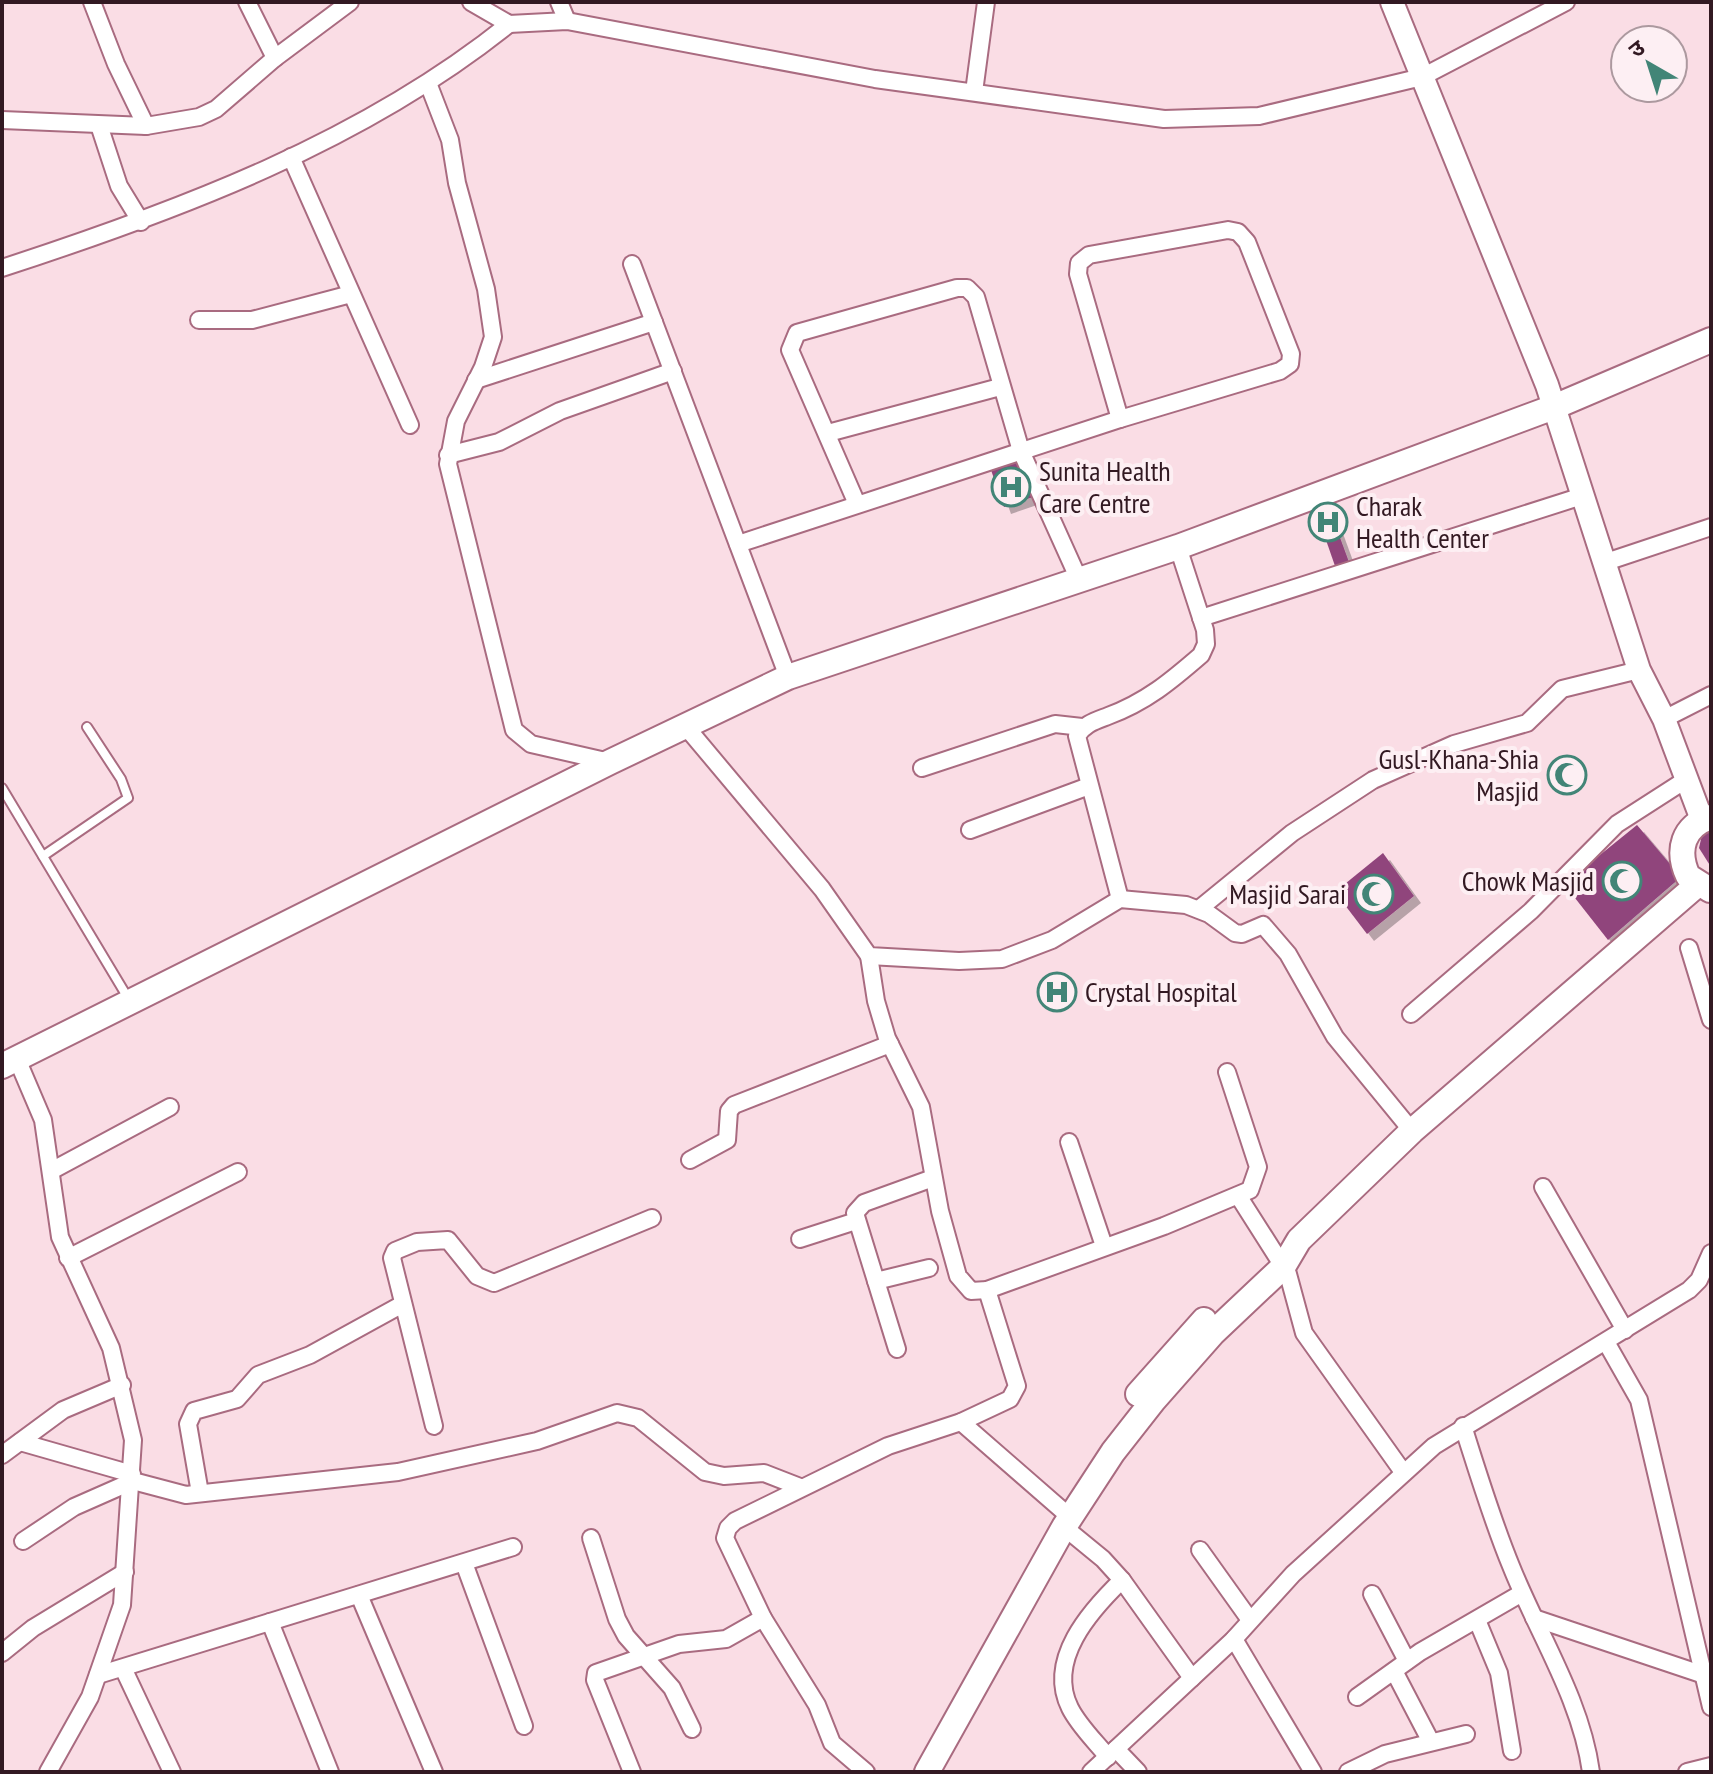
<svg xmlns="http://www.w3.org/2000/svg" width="1713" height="1774" font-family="'PT Sans Narrow','Noto Sans Devanagari',sans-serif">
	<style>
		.building { fill: #90457c; filter: url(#shadow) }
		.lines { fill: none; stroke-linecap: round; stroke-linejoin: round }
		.lane-casing { stroke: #a96b80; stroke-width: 12 }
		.street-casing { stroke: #a96b80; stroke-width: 20 }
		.secondary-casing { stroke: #a96b80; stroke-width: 26 }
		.primary-casing { stroke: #a96b80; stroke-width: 28 }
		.lane { stroke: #fff; stroke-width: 8 }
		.street { stroke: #fff; stroke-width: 16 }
		.secondary { stroke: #fff; stroke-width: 22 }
		.primary { stroke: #fff; stroke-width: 24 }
		.labels { text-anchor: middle; stroke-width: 8; stroke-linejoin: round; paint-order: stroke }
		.poi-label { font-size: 28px; fill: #321922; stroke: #fdeff3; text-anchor: start }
	</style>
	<defs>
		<filter id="shadow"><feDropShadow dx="7" dy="7" stdDeviation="0" flood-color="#0004"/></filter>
	</defs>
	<rect width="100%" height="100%" fill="#fadde5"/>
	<g class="building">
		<path d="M1021 460 1033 497 1004 507 991 470Z"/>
		<path d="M1331 513 1349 562 1335 566 1318 517Z"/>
		<path d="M1637 825 1681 877 1608 940 1564 884Z"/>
		<path d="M1711 828V867L1699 848 1702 835Z"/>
		<path d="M1383 853 1414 896 1367 934 1335 892Z"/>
	</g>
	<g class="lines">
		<g class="lane-casing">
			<g id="lane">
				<path d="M2 788 128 998"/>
				<path d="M43 856 128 798 121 779 87 727"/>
			</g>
		</g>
		<g class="street-casing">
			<g id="street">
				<path d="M92 2 116 64 146 126"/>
				<path d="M247 2 275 58"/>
				<path d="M471 2 509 24 567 21 875 79 1164 119 1259 116 1422 77 1566 2"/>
				<path d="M559 2 567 21"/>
				<path d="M428 83 450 140 457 183 486 289 493 337 483 367 456 421 448 464 514 730 531 744 610 762"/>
				<path d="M974 92 986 2"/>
				<path d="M2 120 146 126 199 117 216 109 275 58 350 2"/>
				<path d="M99 125 119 186 141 222"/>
				<path d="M291 157 410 425"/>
				<path d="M1228 230 1238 232 1247 242 1291 354 1290 364 1280 371 1120 419 1078 274 1079 263 1089 255Z"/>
				<path d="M632 264 788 677"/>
				<path d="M2 268C180 210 362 142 509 24"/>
				<path d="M199 320H252L351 294"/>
				<path d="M476 380 654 322"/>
				<path d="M828 433 1000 387"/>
				<path d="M448 455 499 442 560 411 673 371"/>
				<path d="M857 504 790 350 797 333 957 288H967L976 297 1021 451 1080 582"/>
				<path d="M738 544 1120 419"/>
				<path d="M1606 562 1711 527"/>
				<path d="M1201 618 1582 496"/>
				<path d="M1664 719 1711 695"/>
				<path d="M687 728 822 889 869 956 959 961 1002 959 1052 940 1120 899 1186 905 1209 914 1235 933 1242 934 1263 925 1288 954 1335 1037 1412 1131"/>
				<path d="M922 768 1055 724 1082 727"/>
				<path d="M970 830 1089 786"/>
				<path d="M1120 899 1077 736C1084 724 1095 721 1108 716 1146 702 1171 681 1201 655L1206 644 1205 630 1178 547"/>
				<path d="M1199 909 1292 833 1373 780 1454 744 1527 723 1562 689 1639 670"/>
				<path d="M1689 948 1711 1020"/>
				<path d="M869 956 876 1001 887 1038 921 1107 940 1211 958 1276 971 1291 987 1290 1164 1226 1250 1190 1258 1167 1227 1072"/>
				<path d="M1411 1014 1531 911 1617 824 1687 779"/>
				<path d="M17 1059 43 1120 60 1237 111 1348 133 1440 122 1605 90 1697 48 1772"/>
				<path d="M1069 1142 1104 1246"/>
				<path d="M690 1160 727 1140 729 1111 734 1105 890 1044"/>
				<path d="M51 1171 170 1107"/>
				<path d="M1543 1187 1625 1330"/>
				<path d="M1239 1197 1288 1274 1304 1333 1403 1472"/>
				<path d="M800 1239 856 1221"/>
				<path d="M68 1258 238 1172"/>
				<path d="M876 1281 929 1268"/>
				<path d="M1606 1342 1639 1400 1711 1707"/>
				<path d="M897 1349 855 1213 864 1203 933 1178"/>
				<path d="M961 1422 1070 1517"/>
				<path d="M434 1426 392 1258 395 1251 417 1242 448 1240 477 1276 494 1283 652 1218"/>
				<path d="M1463 1426C1478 1473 1492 1520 1511 1566 1538 1634 1581 1699 1591 1772"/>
				<path d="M20 1442 132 1474"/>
				<path d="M2 1455 63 1410 122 1385"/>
				<path d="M200 1493 188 1424 194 1411 237 1399 258 1375 310 1355 401 1305"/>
				<path d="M1064 1527 1103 1559 1122 1580 1192 1678"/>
				<path d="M591 1538 617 1619 626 1636 672 1688 692 1729"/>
				<path d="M23 1541 74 1507 133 1481 186 1495 398 1472 537 1441 617 1413 638 1418 705 1472 724 1476 764 1473 800 1487"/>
				<path d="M1200 1550 1250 1620"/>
				<path d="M464 1563 524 1726"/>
				<path d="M1372 1594 1407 1661"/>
				<path d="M359 1595 434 1772"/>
				<path d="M1534 1618 1704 1675"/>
				<path d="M1477 1620 1499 1673 1512 1751"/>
				<path d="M270 1622 330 1772"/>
				<path d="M1234 1639 1313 1772"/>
				<path d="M2 1653 33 1628 125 1572"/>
				<path d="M123 1668 172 1772"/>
				<path d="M1394 1671 1430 1740"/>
				<path d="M98 1675 513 1547"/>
				<path d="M1357 1697 1420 1652 1522 1593"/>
				<path d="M1116 1749 1138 1772"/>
				<path d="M1108 1757C1095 1741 1079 1726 1070 1708 1046 1660 1090 1611 1122 1580"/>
				<path d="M632 1772 595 1680 596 1673 679 1644 726 1639 763 1618"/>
				<path d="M866 1772 832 1743 817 1705 763 1618 725 1538 728 1528 735 1521 888 1446 961 1422 1010 1399 1017 1386 987 1290"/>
				<path d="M1091 1772 1234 1639 1293 1574 1434 1446 1689 1290 1699 1280 1711 1253"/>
				<path d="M1348 1772 1385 1754 1466 1734"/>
				<path d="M1687 1772 1711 1766"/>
			</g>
		</g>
		<g class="secondary-casing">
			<path id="secondary" d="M1392 2 1547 385 1639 670 1664 719 1702 820"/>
		</g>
		<g class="primary-casing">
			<g id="primary">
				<path d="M1710 890 1688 876C1676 850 1683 826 1711 817"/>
				<path d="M2 1066 610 762 788 677 1178 547 1554 407 1711 340"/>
				<path d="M1138 1394 1204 1320"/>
				<path d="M927 1772 1064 1527 1113 1452 1153 1401 1213 1333 1283 1267 1299 1240 1412 1131 1697 885"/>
			</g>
		</g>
		<use href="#lane" class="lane"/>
		<use href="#street" class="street"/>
		<use href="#secondary" class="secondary"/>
		<use href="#primary" class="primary"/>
	</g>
	<defs>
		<g id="hospital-ring" transform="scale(2)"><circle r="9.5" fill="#fdeff3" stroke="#428577" stroke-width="1.5"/><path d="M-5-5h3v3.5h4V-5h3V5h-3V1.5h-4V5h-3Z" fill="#428577"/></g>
		<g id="mosque-ring" transform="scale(2)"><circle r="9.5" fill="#fdeff3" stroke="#428577" stroke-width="1.5"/><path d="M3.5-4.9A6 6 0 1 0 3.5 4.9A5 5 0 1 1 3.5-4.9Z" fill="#428577"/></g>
	</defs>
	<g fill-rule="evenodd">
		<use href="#hospital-ring" x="1011" y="487"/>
		<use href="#hospital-ring" x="1328" y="522"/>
		<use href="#mosque-ring" x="1567" y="775"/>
		<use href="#mosque-ring" x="1622" y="881"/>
		<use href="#mosque-ring" x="1374" y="894"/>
		<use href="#hospital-ring" x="1057" y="992"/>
	</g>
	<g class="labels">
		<g class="poi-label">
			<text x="1039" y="481">Sunita Health<tspan x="1039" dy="32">Care Centre</tspan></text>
			<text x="1356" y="516">Charak<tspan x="1356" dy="32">Health Center</tspan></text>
			<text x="1539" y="769" text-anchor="end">Gusl-Khana-Shia<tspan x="1539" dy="32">Masjid</tspan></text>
			<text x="1594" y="891" text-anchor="end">Chowk Masjid</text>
			<text x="1346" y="904" text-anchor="end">Masjid Sarai</text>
			<text x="1085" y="1002">Crystal Hospital</text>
		</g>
	</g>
	<rect width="1713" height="1774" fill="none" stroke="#321922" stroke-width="8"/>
	<g transform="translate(1649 64) rotate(321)"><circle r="38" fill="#fdeff3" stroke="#ac999f" stroke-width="2"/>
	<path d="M0-6L14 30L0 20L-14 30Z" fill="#428577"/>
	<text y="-12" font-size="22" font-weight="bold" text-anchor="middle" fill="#321922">उ</text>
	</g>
</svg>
